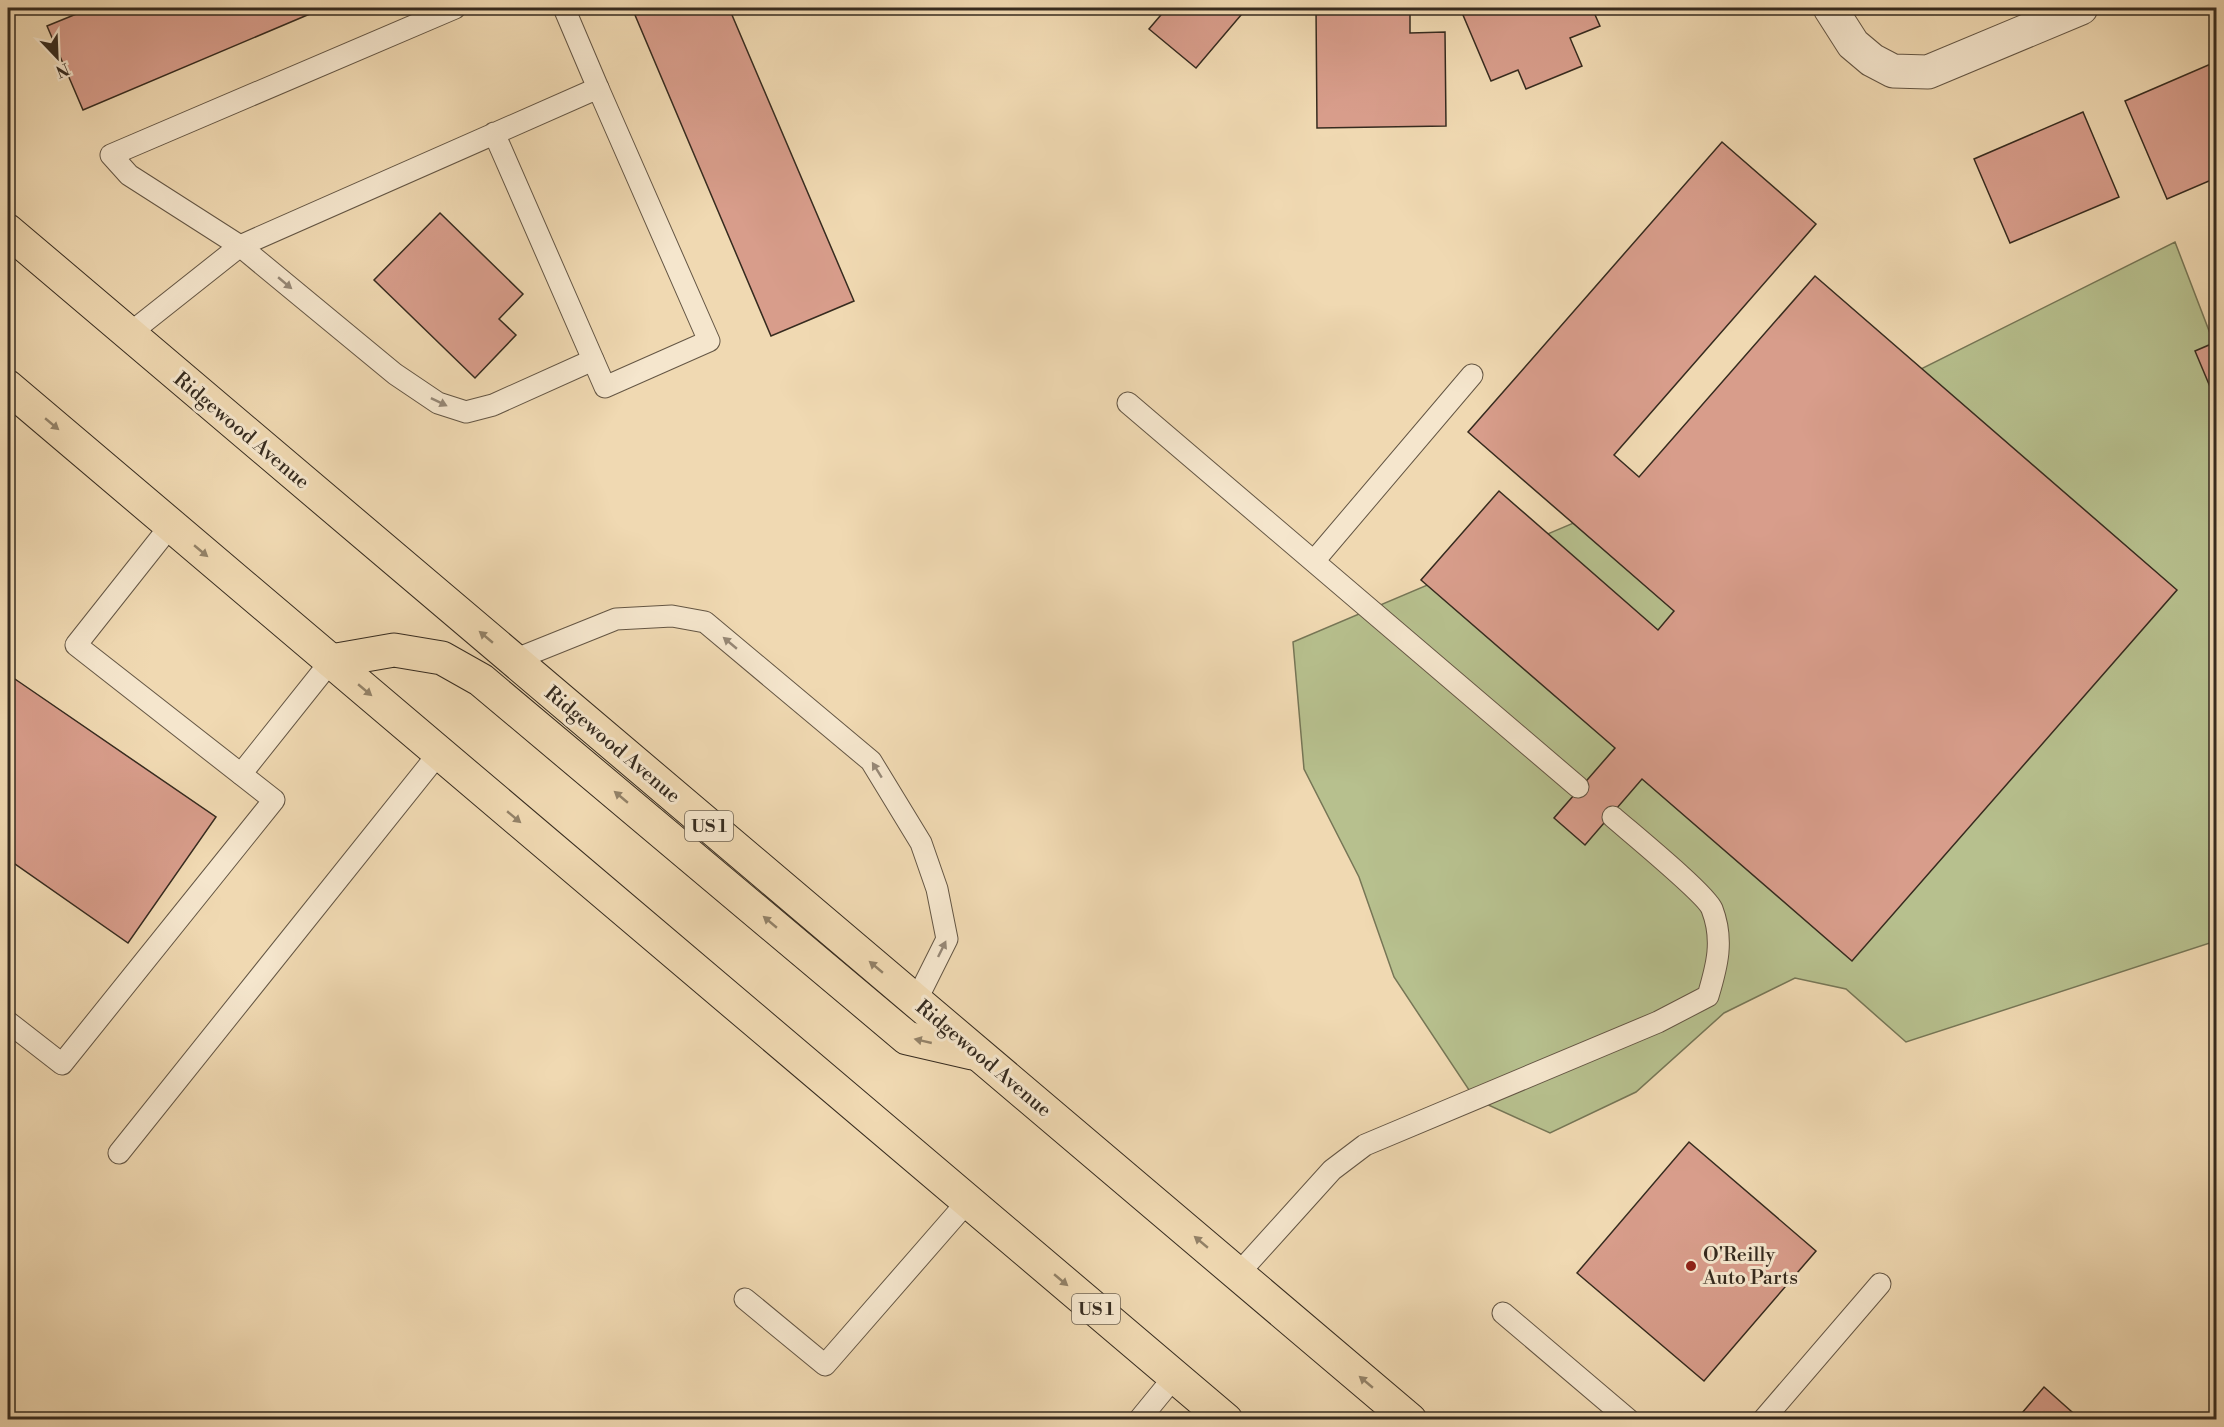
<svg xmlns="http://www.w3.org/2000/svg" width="2224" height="1427" font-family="'Libre Bodoni',serif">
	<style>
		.green { fill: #b7c08e; stroke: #767656; stroke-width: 1.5 }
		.building { fill: #d89d8b; stroke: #362b1f; stroke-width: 1.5 }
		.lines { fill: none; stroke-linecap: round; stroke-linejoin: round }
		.lane-casing { stroke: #645644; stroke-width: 23 }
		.street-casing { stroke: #645644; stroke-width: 35 }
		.primary-casing { stroke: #362b1f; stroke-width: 35 }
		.lane { stroke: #f5e6cd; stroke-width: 21 }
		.street { stroke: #f5e6cd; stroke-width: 33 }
		.primary { stroke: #f0d9b2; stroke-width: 33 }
		.oneway { fill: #968876 }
		.oneway2 { fill: #938268 }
		.poi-dot { fill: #8f2418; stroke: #f5e6cd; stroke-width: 2 }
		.labels { text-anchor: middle; stroke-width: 6; stroke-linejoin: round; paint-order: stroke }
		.shield { fill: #f5e6cd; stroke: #6f6353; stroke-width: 1.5 }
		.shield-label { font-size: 18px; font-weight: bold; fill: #362b1f }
		.street-label { font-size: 20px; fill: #362b1f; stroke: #f5e6cd }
		.poi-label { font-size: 20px; fill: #362b1f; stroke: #f5e6cd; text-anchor: start }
	</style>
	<rect width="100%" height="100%" fill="#f0d9b2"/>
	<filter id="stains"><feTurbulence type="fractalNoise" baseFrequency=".00333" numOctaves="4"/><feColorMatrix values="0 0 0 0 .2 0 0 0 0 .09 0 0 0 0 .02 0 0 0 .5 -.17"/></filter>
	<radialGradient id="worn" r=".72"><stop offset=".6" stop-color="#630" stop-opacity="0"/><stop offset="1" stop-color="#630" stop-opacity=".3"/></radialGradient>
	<path class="green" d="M2175 242 2216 349V941L1906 1042 1846 989 1795 978 1724 1013 1636 1092 1550 1133 1475 1099 1394 977 1359 877 1304 769 1293 642 1833 413Z"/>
	<g class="building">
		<path d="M91 8H324L83 110 47 26Z"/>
		<path d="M632 8H729L854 301 771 336Z"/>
		<path d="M1164 8H1247L1196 68 1149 29 1166 9Z"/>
		<path d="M1316 8H1410V33L1445 32 1446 126 1317 128Z"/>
		<path d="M1460 8H1592L1600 26 1570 38 1582 66 1526 89 1518 70 1491 81Z"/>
		<path d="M2213 63 2216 71V178L2167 199 2125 101Z"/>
		<path d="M2083 112 2119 197 2010 243 1974 159Z"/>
		<path d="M1722 142 1816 224 1614 455 1639 477 1815 276 2177 590 1852 961 1642 779 1585 845 1554 818 1615 748 1421 580 1499 491 1658 630 1674 611 1468 432Z"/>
		<path d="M440 213 523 294 499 319 516 335 475 378 374 280Z"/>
		<path d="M2216 342V401L2195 351Z"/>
		<path d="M12 677 216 817 128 943 8 859V683Z"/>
		<path d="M1689 1142 1816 1251 1704 1381 1577 1273Z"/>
		<path d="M2044 1387 2081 1420H2016Z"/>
	</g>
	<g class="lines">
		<g class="lane-casing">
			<g id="lane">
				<path d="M455 8 111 155 129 175 240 246 395 374 438 403 466 412 493 405 593 360"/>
				<path d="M564 8 598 88"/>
				<path d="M129 334 240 246 598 88 709 341 605 387 494 133"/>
				<path d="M1128 403 1578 787"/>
				<path d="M1314 561 1472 375"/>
				<path d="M514 660 616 619 672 616 705 622 871 761 921 843 937 889 947 939 916 1001"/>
				<path d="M241 774 331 661"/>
				<path d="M8 1022 62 1064 274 800 76 645 171 525"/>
				<path d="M119 1153 439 753"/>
				<path d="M1238 1274 1332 1170 1365 1145 1658 1022 1708 996C1717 966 1724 940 1712 909 1706 894 1630 832 1613 817"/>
				<path d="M745 1299 825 1365 968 1201"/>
				<path d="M1503 1313 1629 1420"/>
				<path d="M1139 1420 1175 1376"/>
				<path d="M1763 1420 1880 1284"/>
			</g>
		</g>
		<g class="street-casing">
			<path id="street" d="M1830 8 1853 44 1872 60 1893 71 1928 72 2081 8"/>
		</g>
		<g class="primary-casing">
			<g id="primary">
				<path d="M8 231 1410 1420"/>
				<path d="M8 387 1226 1420"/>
				<path d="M331 661 394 650 442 658 481 680 907 1038 972 1053"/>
			</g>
		</g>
		<use href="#lane" class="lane"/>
		<use href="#street" class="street"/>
		<use href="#primary" class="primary"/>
	</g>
	<defs><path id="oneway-solid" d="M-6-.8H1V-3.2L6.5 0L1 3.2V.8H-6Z" transform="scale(1.5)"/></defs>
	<g class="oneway">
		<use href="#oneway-solid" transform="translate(285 283) rotate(40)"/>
		<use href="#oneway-solid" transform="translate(439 402) rotate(26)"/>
		<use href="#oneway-solid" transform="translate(730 643) rotate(-140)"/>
		<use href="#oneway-solid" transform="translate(877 770) rotate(-122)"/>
		<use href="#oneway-solid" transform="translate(942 949) rotate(-64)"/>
	</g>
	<g class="oneway2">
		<use href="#oneway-solid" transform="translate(52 424) rotate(40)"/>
		<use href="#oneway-solid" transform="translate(201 551) rotate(40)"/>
		<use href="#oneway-solid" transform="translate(486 637) rotate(-140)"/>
		<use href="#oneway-solid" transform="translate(365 690) rotate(40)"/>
		<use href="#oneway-solid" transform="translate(621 797) rotate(-140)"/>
		<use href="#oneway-solid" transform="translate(514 817) rotate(40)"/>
		<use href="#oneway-solid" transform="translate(770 922) rotate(-140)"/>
		<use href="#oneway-solid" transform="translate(876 967) rotate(-140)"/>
		<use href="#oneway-solid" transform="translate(923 1041) rotate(-167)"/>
		<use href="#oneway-solid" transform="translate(1201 1242) rotate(-140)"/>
		<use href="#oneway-solid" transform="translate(1061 1280) rotate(40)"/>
		<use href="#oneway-solid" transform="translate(1366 1382) rotate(-140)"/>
	</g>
	<circle class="poi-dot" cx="1691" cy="1266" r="6"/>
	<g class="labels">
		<g class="shield">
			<rect x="685" y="811" width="48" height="30" rx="4.5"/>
			<rect x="1072" y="1294" width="48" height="30" rx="4.5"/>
		</g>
		<g class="shield-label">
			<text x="709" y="832">US 1</text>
			<text x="1096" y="1315">US 1</text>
		</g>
		<g class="street-label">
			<text transform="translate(242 430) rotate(40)" y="7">Ridgewood Avenue</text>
			<text transform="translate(613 744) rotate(40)" y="7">Ridgewood Avenue</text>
			<text transform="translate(984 1058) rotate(40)" y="7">Ridgewood Avenue</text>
		</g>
		<g class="poi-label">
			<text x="1703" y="1261">O'Reilly<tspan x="1703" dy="23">Auto Parts</tspan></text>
		</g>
	</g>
	<rect width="2224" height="1427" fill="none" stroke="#f0d9b2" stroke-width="30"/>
	<rect x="9" y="9" width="2206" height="1409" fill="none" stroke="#362b1f" stroke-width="3"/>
	<rect x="15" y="15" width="2194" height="1397" fill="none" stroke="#362b1f" stroke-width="1.5"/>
	<g transform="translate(57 57) rotate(157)" stroke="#f5e6cd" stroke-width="4.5" paint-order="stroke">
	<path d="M0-4.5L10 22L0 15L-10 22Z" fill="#362b1f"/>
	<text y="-9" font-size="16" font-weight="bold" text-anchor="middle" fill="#362b1f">N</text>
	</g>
	<rect width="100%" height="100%" filter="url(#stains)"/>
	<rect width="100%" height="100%" fill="url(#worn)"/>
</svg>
